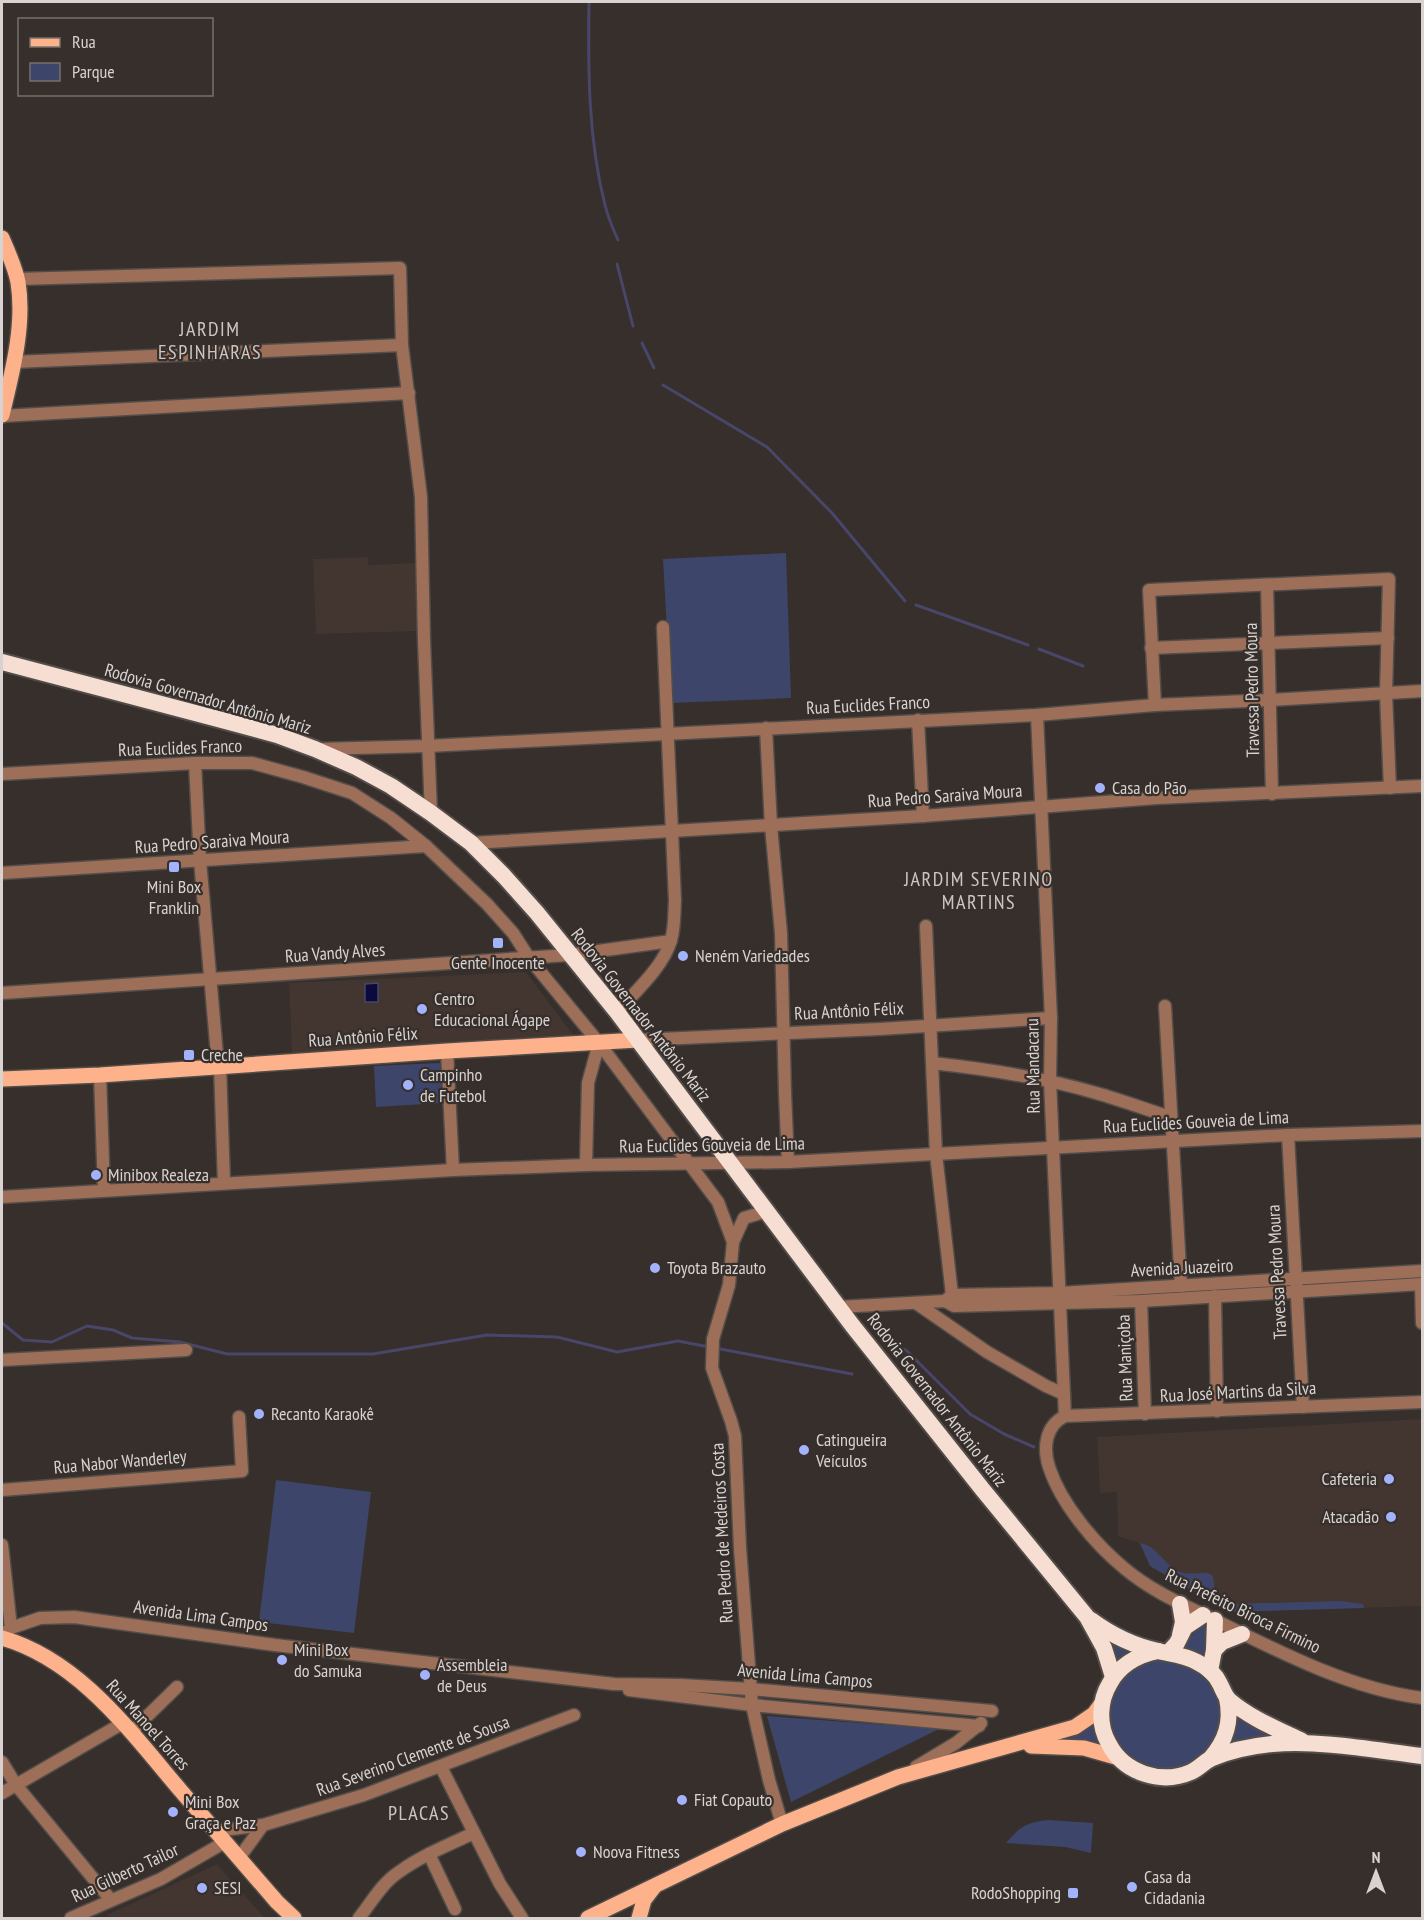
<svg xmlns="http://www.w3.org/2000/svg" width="1424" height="1920" font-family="'PT Sans Narrow',sans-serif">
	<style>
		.built { fill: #43352f }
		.green { fill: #3e456b }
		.water { fill: #0b0a3c; stroke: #484669; stroke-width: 1.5 }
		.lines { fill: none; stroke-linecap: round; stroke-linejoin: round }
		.stream { stroke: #484669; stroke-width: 3 }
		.minor-casing { stroke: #534d49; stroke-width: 15 }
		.major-casing { stroke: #534d49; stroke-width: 18 }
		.highway-casing { stroke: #534d49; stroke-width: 20 }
		.minor { stroke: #9d6f58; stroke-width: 12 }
		.major { stroke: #feb28b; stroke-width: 15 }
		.highway { stroke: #f6ded3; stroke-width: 16 }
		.poi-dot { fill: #a3b2fd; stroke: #362f2b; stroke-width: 2 }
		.labels { text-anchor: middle; stroke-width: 4.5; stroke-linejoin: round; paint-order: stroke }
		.street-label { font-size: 18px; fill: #d8d3d1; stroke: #362f2b }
		.poi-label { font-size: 18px; fill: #d8d3d1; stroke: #362f2b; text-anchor: start }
		.neighbourhood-label { font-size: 20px; letter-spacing: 1.5px; fill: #cec5c0; stroke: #362f2b }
	</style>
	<rect width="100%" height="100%" fill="#362f2b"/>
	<g class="built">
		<path d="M368 557V565L416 563 419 631 316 634 313 559Z"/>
		<path d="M526 972 573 1035 292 1053 289 983Z"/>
		<path d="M1422 1419V1606L1229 1612 1150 1566 1139 1543 1118 1536 1117 1492 1100 1493 1097 1437Z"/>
		<path d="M217 1864 265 1918H109L107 1915Z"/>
	</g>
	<g class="green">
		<path d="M786 553 791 698 671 703 663 559Z"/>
		<path d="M440 1063 442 1103 376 1107 374 1066Z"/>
		<path d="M276 1480 371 1492 354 1633 259 1622Z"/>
		<path d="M1140 1543C1157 1546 1163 1563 1178 1571 1188 1576 1200 1571 1210 1574L1213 1576 1215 1592 1228 1604 1340 1601 1363 1604 1364 1608 1229 1612 1150 1566Z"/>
		<path d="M1200 1626H1205L1207 1630 1206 1659 1180 1649Z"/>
		<path d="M1105 1640 1141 1651 1115 1668Z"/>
		<circle cx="1165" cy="1715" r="56"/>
		<path d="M1235 1712 1274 1736 1250 1739 1228 1748Z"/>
		<path d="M767 1716 939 1729 791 1802Z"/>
		<path d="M1096 1722 1102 1744 1082 1739H1059L1082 1731Z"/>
		<path d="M1048 1820 1093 1823 1091 1853 1065 1847 1006 1843C1021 1826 1025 1823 1048 1820Z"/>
	</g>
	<path class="water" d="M378 983V1002H365V984Z"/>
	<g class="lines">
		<g class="stream">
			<path d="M589 2C588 70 588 138 605 205 608 217 613 229 618 240"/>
			<path d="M617 264 633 326"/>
			<path d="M642 343 654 368"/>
			<path d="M663 385 767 447 832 513 905 601"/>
			<path d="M916 605 1028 645"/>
			<path d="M1039 649 1083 666"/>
			<path d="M2 1323 23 1340 52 1342 87 1326 113 1330 132 1338 180 1342 227 1354H373L487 1335 557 1337 617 1352 678 1341 709 1347"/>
			<path d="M892 1346 906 1350 970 1414 1004 1434 1034 1447"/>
			<path d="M715 1348 852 1374"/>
		</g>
		<g class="minor-casing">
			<g id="minor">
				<path d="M17 279 400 268 402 345 421 497 424 640 431 813"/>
				<path d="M14 362 402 345"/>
				<path d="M2 416 409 393"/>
				<path d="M1267 585 1272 794"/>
				<path d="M1151 648 1388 638"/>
				<path d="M1155 705 1149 590 1389 579 1386 694 1390 788"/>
				<path d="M1037 715 1051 1018 1050 1081 1065 1416"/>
				<path d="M918 720 923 816"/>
				<path d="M766 728 771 826 781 933 785 1093 788 1162"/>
				<path d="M319 749 428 746 1037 715 1155 705 1270 700 1422 691"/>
				<path d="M195 763 200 860 217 1055 220 1066 224 1183"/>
				<path d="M2 774 195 763H252L303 777 352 793 391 818 426 846 487 904 513 933 529 958 599 1043 718 1202 733 1242 729 1285 713 1339 712 1368 731 1421 735 1436 740 1548 752 1705 769 1780 782 1824"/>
				<path d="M471 843 923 816 1157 798 1422 786"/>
				<path d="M2 873 426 846"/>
				<path d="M926 926 936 1154 952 1295"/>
				<path d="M2 993 569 955 671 941"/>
				<path d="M1165 1006 1181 1286"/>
				<path d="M617 1012C635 992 664 966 671 940 675 927 674 914 675 901L663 627"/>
				<path d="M638 1040 880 1029 1051 1018"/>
				<path d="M447 1051 453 1170"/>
				<path d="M932 1063C987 1069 1042 1077 1096 1093 1121 1100 1145 1109 1170 1117"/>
				<path d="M100 1075 104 1190"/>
				<path d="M1288 1135 1303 1407"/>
				<path d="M586 1165 588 1083 599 1043"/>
				<path d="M2 1197 453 1170 586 1165 788 1162 1288 1135 1422 1131"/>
				<path d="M733 1242 744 1218 767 1211"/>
				<path d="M1421 1284 1422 1323"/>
				<path d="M1215 1296 1217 1411"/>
				<path d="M945 1301 952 1295 1060 1293 1422 1271"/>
				<path d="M1141 1301 1145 1414"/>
				<path d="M916 1303 987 1352 1046 1386 1064 1394"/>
				<path d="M839 1307 945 1301 954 1306 1141 1301 1422 1284"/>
				<path d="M2 1360 186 1350"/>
				<path d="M1422 1402 1065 1416C1045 1426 1043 1448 1049 1467 1061 1504 1095 1544 1124 1568 1151 1591 1184 1605 1215 1620 1279 1652 1351 1689 1422 1698"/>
				<path d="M2 1490 242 1471 239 1417"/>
				<path d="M2 1545 11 1628"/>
				<path d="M2 1636 11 1628 40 1618 74 1617 275 1645 614 1684 681 1685 750 1689 992 1711"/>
				<path d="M629 1690 752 1705 979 1726"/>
				<path d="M131 1732 177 1687"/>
				<path d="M2 1762 16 1785 111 1900"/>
				<path d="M441 1767 500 1884 522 1918"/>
				<path d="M916 1767 956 1743 981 1723"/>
				<path d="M2 1793 123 1723"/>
				<path d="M215 1831 263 1825 364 1795 574 1715"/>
				<path d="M429 1854 455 1909"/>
				<path d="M239 1858 263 1825"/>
				<path d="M71 1918 161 1879 225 1842"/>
				<path d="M359 1918C371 1903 382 1883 399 1872 421 1856 448 1845 474 1833"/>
			</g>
		</g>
		<g class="major-casing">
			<g id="major">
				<path d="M2 238C8 252 15 267 18 282 25 326 12 373 2 415"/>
				<path d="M2 1079 100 1075 447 1051 638 1040"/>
				<path d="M2 1638C79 1660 130 1731 181 1791 213 1828 245 1865 277 1902L294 1918"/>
				<path d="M1031 1746 1084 1748 1119 1758"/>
				<path d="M588 1918 782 1824 898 1777 1075 1727 1094 1714 1102 1703"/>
				<path d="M639 1918 644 1900 654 1887"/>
			</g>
		</g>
		<g class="highway-casing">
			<g id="highway">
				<path d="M2 662 218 719 277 735 315 749 356 767 391 786 431 813 471 843 504 876 537 913 617 1012 852 1325 983 1490 1087 1617 1104 1648 1113 1677"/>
				<path d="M1091 1620C1110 1634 1134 1646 1158 1651 1171 1654 1185 1655 1197 1662 1207 1667 1216 1675 1220 1684 1223 1690 1225 1696 1229 1700 1250 1718 1277 1729 1302 1741"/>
				<path d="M1180 1635 1183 1622 1180 1604"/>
				<path d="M1214 1650 1222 1642 1242 1634"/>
				<path d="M1158 1651C1138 1655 1120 1665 1110 1683 1099 1701 1098 1725 1109 1744 1124 1773 1161 1785 1191 1772 1198 1769 1203 1763 1210 1759 1228 1751 1252 1746 1272 1744 1322 1740 1373 1750 1422 1756"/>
				<path d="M1169 1652 1177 1643 1185 1627 1203 1615"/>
				<path d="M1210 1671 1214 1650 1215 1620"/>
				<path d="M1210 1759C1226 1741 1232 1722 1227 1698"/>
			</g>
		</g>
		<use href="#minor" class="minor"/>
		<use href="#major" class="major"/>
		<use href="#highway" class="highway"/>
	</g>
	<g class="poi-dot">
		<circle cx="1100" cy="788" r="6"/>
		<rect x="168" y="861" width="12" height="12" rx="3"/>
		<rect x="492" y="937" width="12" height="12" rx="3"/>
		<circle cx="683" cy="956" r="6"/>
		<circle cx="422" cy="1009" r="6"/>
		<rect x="183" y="1049" width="12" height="12" rx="3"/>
		<circle cx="408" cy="1085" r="6"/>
		<circle cx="96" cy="1175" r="6"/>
		<circle cx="655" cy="1268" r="6"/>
		<circle cx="259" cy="1414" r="6"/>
		<circle cx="804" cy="1450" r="6"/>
		<circle cx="1389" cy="1479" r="6"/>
		<circle cx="1391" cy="1517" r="6"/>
		<circle cx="282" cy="1660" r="6"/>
		<circle cx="425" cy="1675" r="6"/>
		<circle cx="682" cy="1800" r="6"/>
		<circle cx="173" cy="1812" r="6"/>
		<circle cx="581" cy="1852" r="6"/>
		<circle cx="1132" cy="1887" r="6"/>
		<circle cx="202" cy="1888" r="6"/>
		<rect x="1067" y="1887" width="12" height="12" rx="3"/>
	</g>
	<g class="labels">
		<g class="street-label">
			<text transform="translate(1252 690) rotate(-91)" y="6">Travessa Pedro Moura</text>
			<text transform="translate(208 699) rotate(16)" y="6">Rodovia Governador Antônio Mariz</text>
			<text transform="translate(868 705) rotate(-3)" y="6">Rua Euclides Franco</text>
			<text transform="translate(180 748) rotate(-2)" y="6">Rua Euclides Franco</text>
			<text transform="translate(945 796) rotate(-4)" y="6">Rua Pedro Saraiva Moura</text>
			<text transform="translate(212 842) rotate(-4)" y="6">Rua Pedro Saraiva Moura</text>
			<text transform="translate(335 953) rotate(-4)" y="6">Rua Vandy Alves</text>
			<text transform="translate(849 1011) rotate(-3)" y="6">Rua Antônio Félix</text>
			<text transform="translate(641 1015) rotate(52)" y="6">Rodovia Governador Antônio Mariz</text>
			<text transform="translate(363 1037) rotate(-4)" y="6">Rua Antônio Félix</text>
			<text transform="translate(1033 1066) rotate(-91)" y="6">Rua Mandacaru</text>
			<text transform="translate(1196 1122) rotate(-3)" y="6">Rua Euclides Gouveia de Lima</text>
			<text transform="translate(712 1145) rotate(-1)" y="6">Rua Euclides Gouveia de Lima</text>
			<text transform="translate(1182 1268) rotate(-3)" y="6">Avenida Juazeiro</text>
			<text transform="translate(1277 1272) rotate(-93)" y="6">Travessa Pedro Moura</text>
			<text transform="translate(1125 1358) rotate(-92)" y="6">Rua Maniçoba</text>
			<text transform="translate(1238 1392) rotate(-3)" y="6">Rua José Martins da Silva</text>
			<text transform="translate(937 1400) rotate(52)" y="6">Rodovia Governador Antônio Mariz</text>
			<text transform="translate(120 1462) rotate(-5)" y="6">Rua Nabor Wanderley</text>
			<text transform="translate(722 1533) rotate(-93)" y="6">Rua Pedro de Medeiros Costa</text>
			<text transform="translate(1243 1611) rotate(26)" y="6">Rua Prefeito Biroca Firmino</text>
			<text transform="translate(201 1616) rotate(8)" y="6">Avenida Lima Campos</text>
			<text transform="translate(805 1676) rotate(5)" y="6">Avenida Lima Campos</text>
			<text transform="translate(148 1725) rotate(48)" y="6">Rua Manoel Torres</text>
			<text transform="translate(413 1756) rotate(-20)" y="6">Rua Severino Clemente de Sousa</text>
			<text transform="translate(125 1873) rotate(-25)" y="6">Rua Gilberto Tailor</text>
		</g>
		<g class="poi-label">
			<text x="1112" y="794">Casa do Pão</text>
			<text x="174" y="893" text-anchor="middle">Mini Box<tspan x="174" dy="21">Franklin</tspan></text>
			<text x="695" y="962">Neném Variedades</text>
			<text x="498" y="969" text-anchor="middle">Gente Inocente</text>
			<text x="434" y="1005">Centro<tspan x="434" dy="21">Educacional Ágape</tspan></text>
			<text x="201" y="1061">Creche</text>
			<text x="420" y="1081">Campinho<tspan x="420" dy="21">de Futebol</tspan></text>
			<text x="108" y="1181">Minibox Realeza</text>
			<text x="667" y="1274">Toyota Brazauto</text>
			<text x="271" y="1420">Recanto Karaokê</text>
			<text x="816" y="1446">Catingueira<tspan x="816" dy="21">Veículos</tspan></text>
			<text x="1377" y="1485" text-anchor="end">Cafeteria</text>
			<text x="1379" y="1523" text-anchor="end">Atacadão</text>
			<text x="294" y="1656">Mini Box<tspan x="294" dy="21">do Samuka</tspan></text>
			<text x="437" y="1671">Assembleia<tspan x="437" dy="21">de Deus</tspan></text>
			<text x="694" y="1806">Fiat Copauto</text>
			<text x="185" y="1808">Mini Box<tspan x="185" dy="21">Graça e Paz</tspan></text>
			<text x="593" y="1858">Noova Fitness</text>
			<text x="1144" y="1883">Casa da<tspan x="1144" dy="21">Cidadania</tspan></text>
			<text x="214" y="1894">SESI</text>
			<text x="1061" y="1899" text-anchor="end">RodoShopping</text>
		</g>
		<g class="neighbourhood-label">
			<text x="210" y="336">JARDIM<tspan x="210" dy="23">ESPINHARAS</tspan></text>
			<text x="979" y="886">JARDIM SEVERINO<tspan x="979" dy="23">MARTINS</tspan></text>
			<text x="419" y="1820">PLACAS</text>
		</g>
	</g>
	<rect width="1424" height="1920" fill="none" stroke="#d8d3d1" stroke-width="6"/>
	<rect x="18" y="18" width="195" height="78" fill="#362f2b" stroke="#77716d" stroke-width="1.5"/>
	<rect x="30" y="38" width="30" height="9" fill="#feb28b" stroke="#77716d" stroke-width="1.5"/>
	<text x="72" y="48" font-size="18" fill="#d8d3d1">Rua</text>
	<rect x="30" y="63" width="30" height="18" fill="#3e456b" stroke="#77716d" stroke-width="1.5"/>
	<text x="72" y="78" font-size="18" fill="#d8d3d1">Parque</text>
	<g transform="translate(1376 1872)" stroke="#362f2b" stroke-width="4.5" paint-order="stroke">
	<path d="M0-4.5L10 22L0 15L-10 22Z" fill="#d8d3d1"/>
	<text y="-9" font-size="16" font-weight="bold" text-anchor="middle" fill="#d8d3d1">N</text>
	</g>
</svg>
